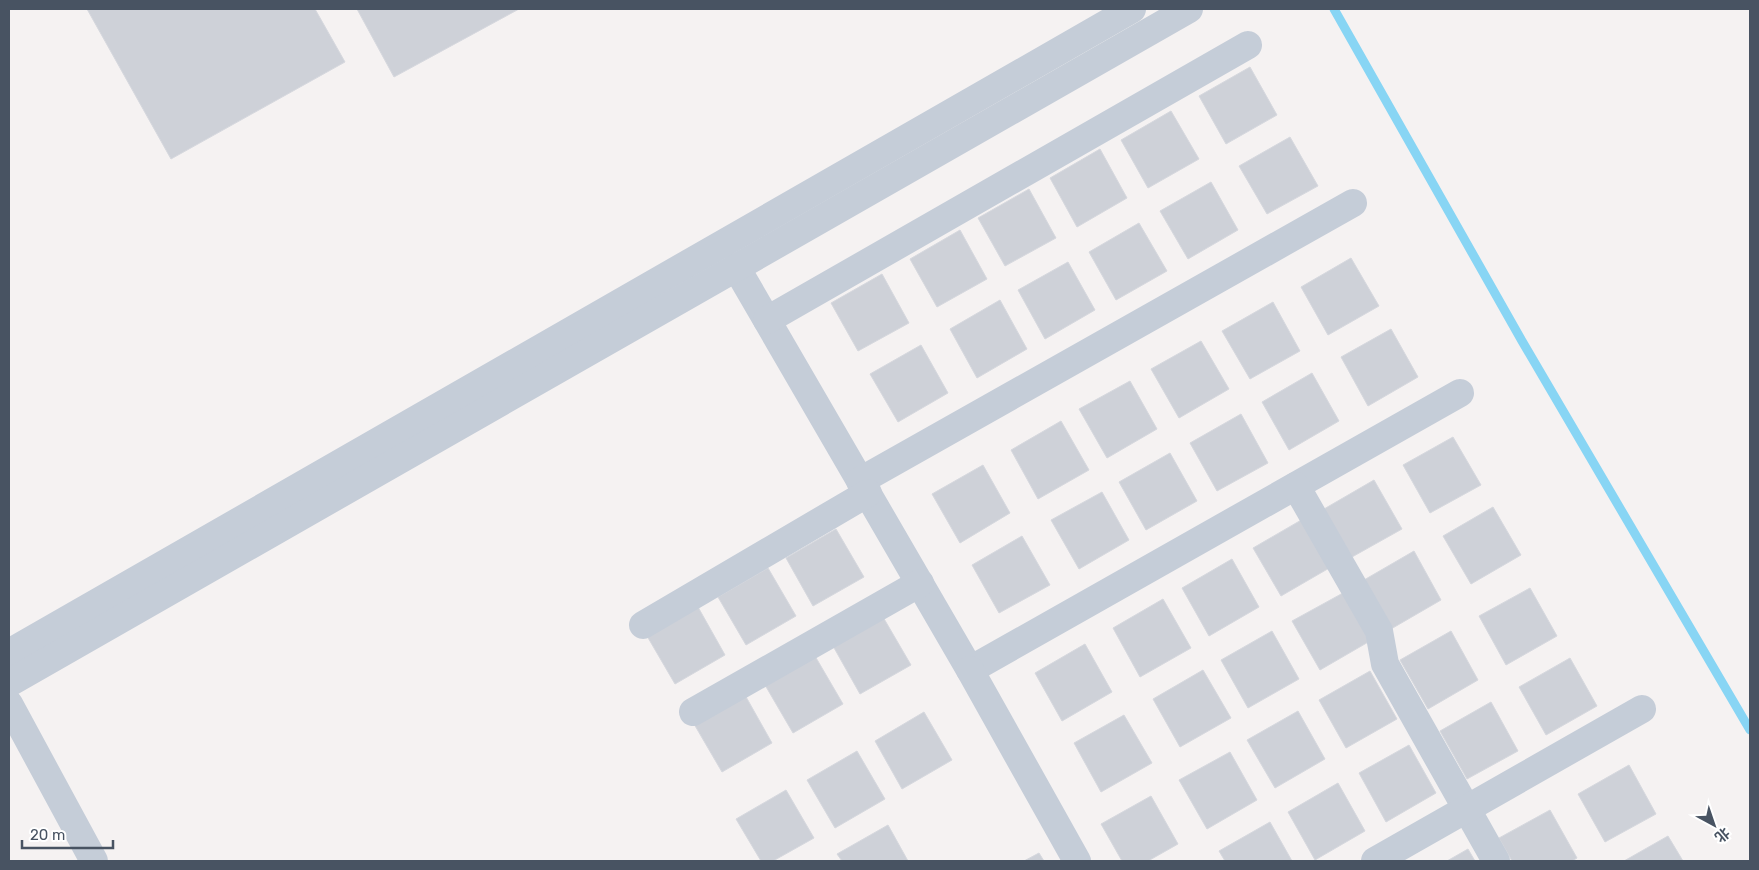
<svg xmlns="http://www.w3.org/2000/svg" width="1759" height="870" font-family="Rubik,'Noto Sans SC',sans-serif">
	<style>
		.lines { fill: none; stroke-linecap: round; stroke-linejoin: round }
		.stream { stroke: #88d5f4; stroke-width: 9 }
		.building { fill: #ced1d8; stroke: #d6d8de }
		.minor { stroke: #c5cdd8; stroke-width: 28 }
		.tertiary { stroke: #c5cdd8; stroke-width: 28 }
	</style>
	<rect width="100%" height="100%" fill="#f5f2f2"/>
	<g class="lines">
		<path class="stream" d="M1334 9 1522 341 1750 730"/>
	</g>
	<g class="building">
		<path d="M87 9H315L345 62 171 159Z"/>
		<path d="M357 9H519L394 77Z"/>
		<path d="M1250 67 1277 115 1226 144 1199 96Z"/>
		<path d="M1171 111 1199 159 1148 188 1121 140Z"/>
		<path d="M1290 137 1318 186 1267 214 1239 166Z"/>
		<path d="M1100 149 1127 198 1077 227 1050 178Z"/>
		<path d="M1211 182 1238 230 1188 259 1160 211Z"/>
		<path d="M1029 189 1056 238 1005 266 978 218Z"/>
		<path d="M1139 223 1167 271 1116 300 1089 252Z"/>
		<path d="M960 230 987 279 937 307 910 259Z"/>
		<path d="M1351 258 1379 306 1328 335 1301 287Z"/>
		<path d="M1068 262 1095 310 1045 339 1018 290Z"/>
		<path d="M882 274 909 323 858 351 831 303Z"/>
		<path d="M1000 300 1027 349 977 378 950 329Z"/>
		<path d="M1273 302 1300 351 1250 379 1222 331Z"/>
		<path d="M1391 329 1418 377 1368 406 1341 357Z"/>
		<path d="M1201 341 1229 389 1179 418 1151 369Z"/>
		<path d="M921 345 948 393 898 422 870 374Z"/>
		<path d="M1312 373 1339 421 1289 450 1262 402Z"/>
		<path d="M1130 381 1157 429 1107 458 1079 409Z"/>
		<path d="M1241 414 1268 463 1217 491 1190 443Z"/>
		<path d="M1061 421 1089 470 1038 499 1011 450Z"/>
		<path d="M1453 437 1481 485 1430 513 1403 465Z"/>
		<path d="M1170 453 1197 501 1146 530 1119 482Z"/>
		<path d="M983 465 1010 513 960 543 932 494Z"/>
		<path d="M1374 480 1402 529 1352 557 1324 509Z"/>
		<path d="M1102 492 1129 540 1079 569 1051 520Z"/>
		<path d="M1493 507 1521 555 1471 584 1443 536Z"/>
		<path d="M1303 519 1331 567 1281 596 1253 548Z"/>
		<path d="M836 529 864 577 813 606 786 558Z"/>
		<path d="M1022 536 1050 585 999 613 972 565Z"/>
		<path d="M1414 551 1441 600 1391 629 1364 580Z"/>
		<path d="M1232 559 1259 607 1209 636 1182 588Z"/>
		<path d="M768 568 796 616 746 645 718 597Z"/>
		<path d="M1530 588 1557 636 1506 665 1479 616Z"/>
		<path d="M1343 593 1370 641 1320 670 1292 621Z"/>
		<path d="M1163 599 1191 648 1140 677 1113 628Z"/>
		<path d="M698 607 725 655 675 684 647 636Z"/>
		<path d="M883 617 911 665 860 694 833 646Z"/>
		<path d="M1272 631 1299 679 1248 708 1221 660Z"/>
		<path d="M1451 631 1478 680 1428 709 1400 660Z"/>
		<path d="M1085 644 1112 692 1062 721 1035 673Z"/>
		<path d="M815 656 843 704 793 733 765 685Z"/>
		<path d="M1570 658 1597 706 1546 735 1519 687Z"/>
		<path d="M1203 670 1231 718 1180 747 1153 699Z"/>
		<path d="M1370 671 1397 719 1346 748 1319 700Z"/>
		<path d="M745 695 772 743 722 772 694 724Z"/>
		<path d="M1491 702 1518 751 1467 779 1440 731Z"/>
		<path d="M1298 711 1325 759 1275 788 1247 740Z"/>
		<path d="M924 712 952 760 902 789 875 741Z"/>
		<path d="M1124 715 1152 763 1101 792 1074 743Z"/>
		<path d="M1409 745 1436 793 1386 822 1359 773Z"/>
		<path d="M857 751 885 799 835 828 807 780Z"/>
		<path d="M1230 752 1257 800 1207 829 1179 780Z"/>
		<path d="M1629 765 1656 814 1605 842 1578 794Z"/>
		<path d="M1338 783 1365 831 1315 860 1288 812Z"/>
		<path d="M786 790 814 838 773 861H761L736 819Z"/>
		<path d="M1151 796 1178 844 1148 861H1122L1101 824Z"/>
		<path d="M1550 810 1577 858 1572 861H1512L1499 838Z"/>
		<path d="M1270 822 1292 861H1225L1219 851Z"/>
		<path d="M888 825 908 861H842L837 854Z"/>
		<path d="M1668 836 1683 861H1624Z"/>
		<path d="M1468 849 1475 861H1447Z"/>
		<path d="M1039 853 1044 861H1024Z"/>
	</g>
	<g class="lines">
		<g class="minor">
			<path d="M736 267 970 670 1460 393"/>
			<path d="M767 320 1248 45"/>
			<path d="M860 481 1353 203"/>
			<path d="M1296 486 1379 631 1385 664 1496 861"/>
			<path d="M643 625 868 493"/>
			<path d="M970 670 1077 861"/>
			<path d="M693 712 920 583"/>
			<path d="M1375 861 1642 709"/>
		</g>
		<g class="tertiary">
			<path d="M9 653 1132 9"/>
			<path d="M9 683 1189 9"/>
			<path d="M9 704 94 861"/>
		</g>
	</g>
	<rect width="1759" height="870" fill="none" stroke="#485362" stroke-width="20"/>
	<g transform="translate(1714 825) rotate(140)" stroke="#ffffff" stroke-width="4" paint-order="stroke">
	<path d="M0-4L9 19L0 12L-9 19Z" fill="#485362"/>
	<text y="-8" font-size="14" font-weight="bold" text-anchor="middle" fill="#485362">北</text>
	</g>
	<path d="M22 840v8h91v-8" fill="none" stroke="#485362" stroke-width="2.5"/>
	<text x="30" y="840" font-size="15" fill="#485362" stroke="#ffffff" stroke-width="4" paint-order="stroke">20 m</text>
</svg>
